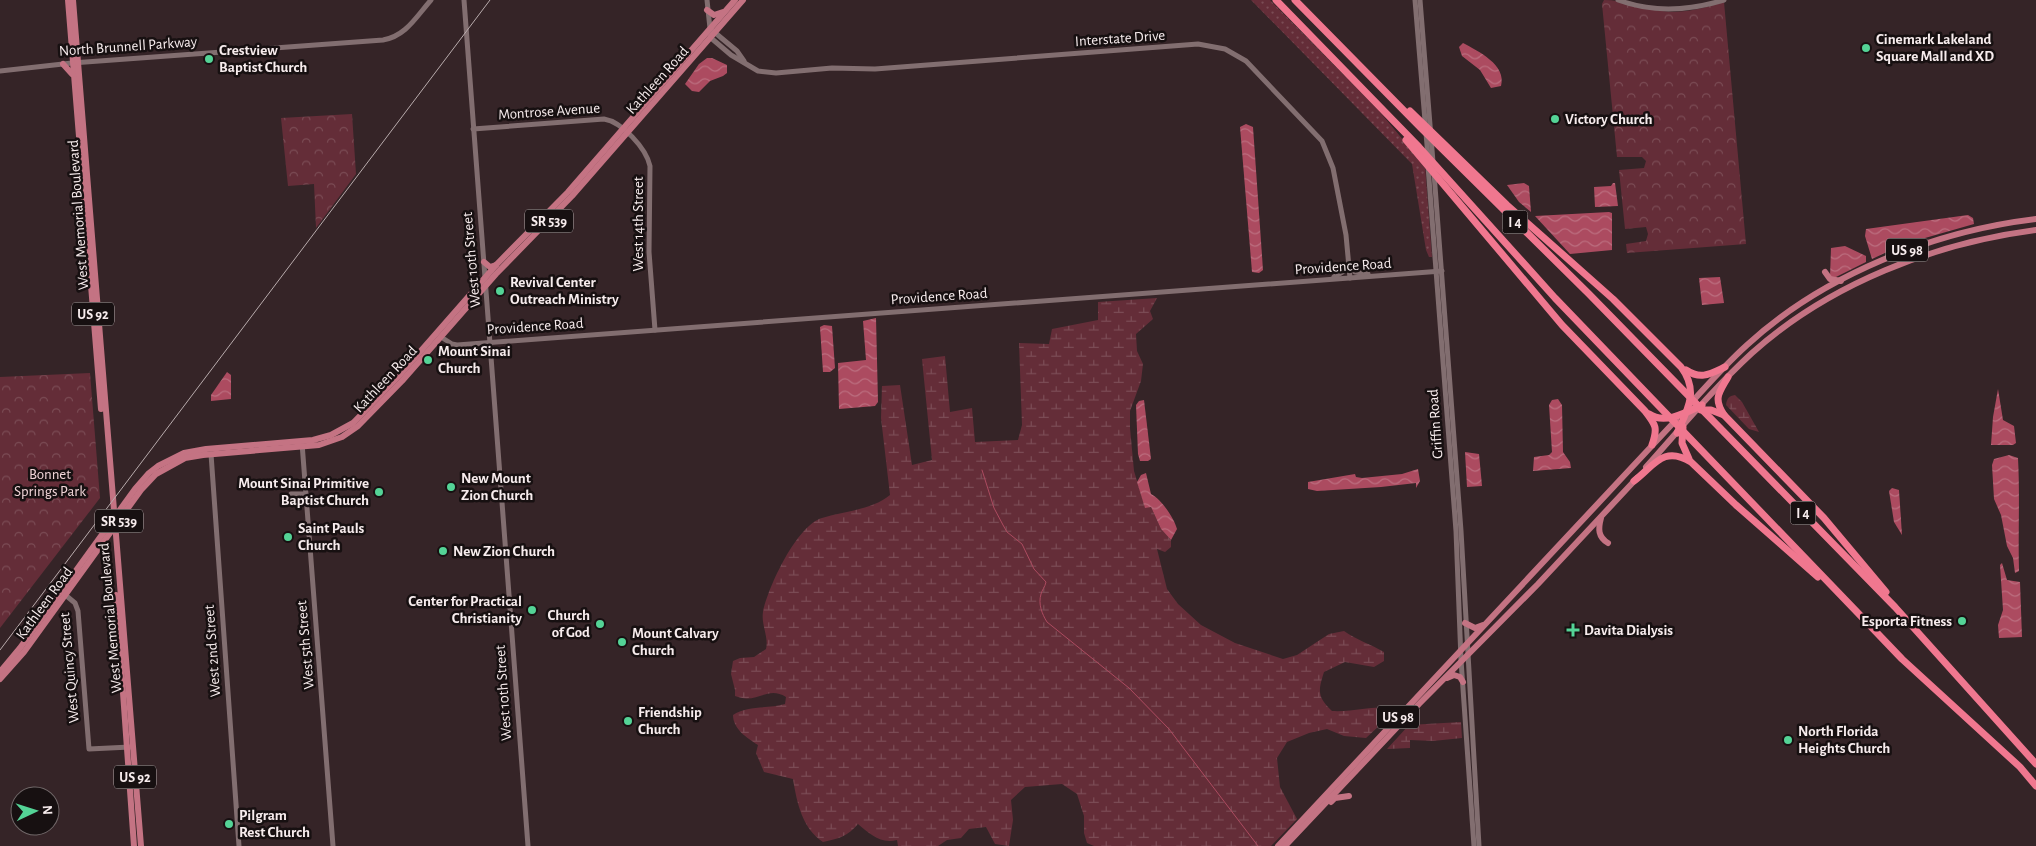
<svg xmlns="http://www.w3.org/2000/svg" width="2036" height="846" font-family="'Alegreya Sans',sans-serif">
	<style>
		.grass { fill: url(#grass-dots) }
		.forest { fill: url(#forest-crowns) }
		.wetland { fill: url(#wetland-marsh) }
		.water { fill: url(#water-waves) }
		.lines { fill: none; stroke-linecap: round; stroke-linejoin: round }
		.stream { stroke: #ac4b60; stroke-width: 1 }
		.minor { stroke: #826e70; stroke-width: 5 }
		.major { stroke: #c47383; stroke-width: 6 }
		.highway { stroke: #f0778f; stroke-width: 7 }
		.rail { stroke: #b8abac; stroke-width: 1 }
		.poi-dot { fill: #54d396; stroke: #171011; stroke-width: 2 }
		.labels { text-anchor: middle; stroke-width: 5; stroke-linejoin: round; paint-order: stroke }
		.shield { fill: #171011; stroke: #b4aaab; stroke-width: 1 }
		.shield-label { font-size: 14px; font-weight: bold; fill: #f7eced }
		.street-label { font-size: 15px; fill: #f7eced; stroke: #171011 }
		.poi-label { font-size: 15px; font-weight: bold; fill: #f7eced; stroke: #171011; text-anchor: start }
		.park-label { font-size: 15px; fill: #f1d5d8; stroke: #171011 }
	</style>
	<defs>
		<pattern id="grass-dots" width="8" height="8" patternUnits="userSpaceOnUse" patternTransform="scale(1.25)"><rect width="8" height="8" fill="#642d38"/><path d="M2 2h.1M6 6h.1" fill="none" stroke="#7b4c55" stroke-width="1.8" stroke-linecap="round"/></pattern>
		<pattern id="forest-crowns" width="20" height="18" patternUnits="userSpaceOnUse" patternTransform="scale(1.25)"><rect width="20" height="18" fill="#642d38"/><path d="M2 6a3 3 0 1 1 6 0M12 15a3 3 0 1 1 6 0" fill="none" stroke="#7b4c55"/></pattern>
		<pattern id="wetland-marsh" width="20" height="14" patternUnits="userSpaceOnUse" patternTransform="scale(1.25)"><rect width="20" height="14" fill="#642d38"/><path d="M1 5h8M5 5V1M11 12h8M15 12V8" fill="none" stroke="#7b4c55"/></pattern>
		<pattern id="water-waves" width="16" height="10" patternUnits="userSpaceOnUse" patternTransform="scale(1.25)"><rect width="16" height="10" fill="#ac4b60"/><path d="M0 5q4-4 8 0t8 0" fill="none" stroke="#bc6e7f"/></pattern>
	</defs>
	<rect width="100%" height="100%" fill="#352427"/>
	<path class="grass" d="M1251 0H1270L1379 111 1425 166 1432 257H1429L1426 250 1412 164Z"/>
	<g class="forest">
		<path d="M1604 0C1623 0 1643 8 1662 11 1683 14 1704 8 1724 2L1746 244 1627 253 1626 244 1646 241 1648 234 1646 227 1625 229 1619 170 1644 168 1646 161 1642 157H1617L1602 4Z"/>
		<path d="M352 114 356 174 316 228 314 184 288 186 281 118Z"/>
		<path d="M90 373 100 498 0 628V377Z"/>
	</g>
	<g class="wetland">
		<path d="M1157 298 1150 311 1153 319 1136 334 1137 351 1143 364 1141 381 1130 411V428L1134 471 1145 507H1151L1161 529 1171 540V547L1165 552 1157 549 1167 589 1178 604 1201 625 1235 643 1283 659 1297 655 1329 634 1344 631C1357 640 1370 644 1384 652V661L1374 667 1345 662 1324 672C1318 691 1317 697 1332 711 1351 712 1369 707 1388 707L1393 713 1366 738 1344 736 1327 729 1309 733 1287 742 1277 758 1280 787 1297 819 1271 846H1094L1087 843 1084 833V816L1077 794 1062 784 1025 787 1011 800 1013 820 1009 846 995 844 986 827 969 829 961 838 947 840 938 846H898L897 840C880 844 870 834 858 824 848 836 838 839 823 842 802 828 797 803 793 779L764 772 756 753 758 745C747 738 733 729 733 715 747 705 769 709 785 704L786 697C767 685 757 705 735 696V690L731 674 733 661 740 658 754 657 766 649C769 637 761 625 763 612 768 587 797 525 822 518 844 511 872 510 890 495L881 418 882 386 900 385 912 465 932 460 922 359 945 356 950 412 972 408 975 442 1018 440 1022 425 1019 343 1049 344 1052 329 1098 320V302Z"/>
		<path d="M1735 395 1742 402 1759 432 1749 429 1726 405C1727 398 1729 396 1735 395Z"/>
		<path d="M1461 722 1462 738 1433 741 1410 740V748L1387 749 1409 725Z"/>
	</g>
	<g class="water">
		<path d="M1463 43C1478 51 1507 65 1501 86L1491 88 1480 70 1462 56 1459 47Z"/>
		<path d="M707 58H712L727 65V73L723 76 710 81 699 92 692 91 685 84 699 64Z"/>
		<path d="M1246 124 1253 127 1263 270 1259 273 1252 272 1240 127Z"/>
		<path d="M1524 183 1529 186 1531 212 1519 202 1507 185Z"/>
		<path d="M1613 183H1615L1618 206 1595 207 1594 187 1611 186Z"/>
		<path d="M1609 212 1612 213V250L1570 254 1535 216Z"/>
		<path d="M1968 215 1973 218 1974 224 1904 244 1872 259 1865 236 1866 229Z"/>
		<path d="M1845 246 1866 256V262L1836 277H1830L1831 248Z"/>
		<path d="M1720 277 1724 303 1702 305 1699 278Z"/>
		<path d="M876 318 878 402 875 406 839 409 838 363 866 360 863 321Z"/>
		<path d="M824 325 832 326 835 368 830 372H823L820 327Z"/>
		<path d="M227 372 231 375V399L211 401V395Z"/>
		<path d="M1998 389 2003 420 2014 426 2016 443 2013 445H1991L1993 417Z"/>
		<path d="M1558 399 1562 405 1563 452 1570 462 1571 468 1533 471 1534 457 1549 455 1552 452 1549 405 1552 400Z"/>
		<path d="M1144 400 1151 459 1148 461H1140L1138 454 1136 405 1139 401Z"/>
		<path d="M1465 452 1479 454 1482 486 1467 487Z"/>
		<path d="M2009 455 2018 458C2020 495 2018 533 2019 571L2015 573 2013 558 2007 546 2001 515 1994 499 1992 465 1994 459Z"/>
		<path d="M1418 469 1420 481 1416 488V483L1381 487 1317 491 1308 489V482L1355 474 1356 477 1362 478 1402 474Z"/>
		<path d="M1146 473 1151 494C1162 500 1174 518 1177 529L1171 540 1161 529 1151 507 1145 508 1137 482 1141 475Z"/>
		<path d="M1892 488 1899 490 1902 535 1894 522 1889 491Z"/>
		<path d="M2002 563 2007 580 2020 582 2022 637 1999 638 1998 625 2003 610 2000 565Z"/>
	</g>
	<g class="lines">
		<path class="stream" d="M982 470 994 508 1003 525 1007 532 1022 544 1034 569 1046 582C1045 587 1042 590 1041 594 1038 604 1042 614 1047 622L1129 688 1169 729 1258 846"/>
		<g class="minor">
			<path d="M464 0 528 846"/>
			<path d="M707 0 711 38 731 55 758 71 776 73 832 68 875 69 1198 44 1225 49 1246 61 1322 141 1333 168 1346 235 1350 278"/>
			<path d="M1415 0 1428 157"/>
			<path d="M1420 0 1433 162"/>
			<path d="M1618 0C1653 13 1688 11 1724 0"/>
			<path d="M713 31 737 51 744 61"/>
			<path d="M0 71 72 63 383 40C406 36 416 17 431 0"/>
			<path d="M473 129 604 119C622 122 646 148 650 166L649 252 655 330"/>
			<path d="M1428 166 1456 531 1461 660 1474 846"/>
			<path d="M1434 173 1461 531 1479 846"/>
			<path d="M1349 267 1355 272 1368 274"/>
			<path d="M1334 277 1349 268"/>
			<path d="M441 337 452 344 457 345 1442 271"/>
			<path d="M302 443 333 846"/>
			<path d="M211 454 239 846"/>
			<path d="M291 494H305"/>
			<path d="M63 593 75 603 78 611 89 749 130 747"/>
		</g>
		<g class="major">
			<path d="M68 0 101 409"/>
			<path d="M73 0 141 846"/>
			<path d="M707 10 714 15 723 12"/>
			<path d="M63 64 72 74"/>
			<path d="M484 262 490 267 496 265"/>
			<path d="M1825 272 1830 279 1841 281"/>
			<path d="M1691 403C1709 383 1727 363 1747 345 1823 275 1934 231 2036 219"/>
			<path d="M1646 467C1681 428 1714 388 1752 353 1829 284 1934 243 2036 230"/>
			<path d="M1601 518C1598 529 1598 537 1608 543"/>
			<path d="M116 595 134 846"/>
			<path d="M1465 623 1475 628 1483 625"/>
			<path d="M0 672 20 648 135 489 149 473 158 466 184 453 206 449 313 440 331 435 353 423 398 377 497 264 568 192 735 0"/>
			<path d="M1447 678 1454 675 1460 677 1463 682"/>
			<path d="M0 679 24 652 141 490 156 474 185 458 203 455 319 445 342 437 358 426 402 381 496 274 572 196 743 0"/>
			<path d="M1331 802 1335 798 1349 796"/>
			<path d="M1278 846 1676 420"/>
			<path d="M1285 846 1419 704 1538 584 1637 478"/>
		</g>
		<g class="highway">
			<path d="M1276 0 1419 147 1555 298 1857 612 1902 659 2020 767 2036 786"/>
			<path d="M1295 0 1421 128 1589 294 1895 607 2036 764"/>
			<path d="M1410 111 1507 205 1613 299 1681 367C1699 391 1688 409 1677 433"/>
			<path d="M1406 140 1562 325 1645 411C1656 425 1658 428 1652 445"/>
			<path d="M1686 370C1701 380 1710 374 1725 367"/>
			<path d="M1728 377C1719 393 1713 398 1724 415L1824 518 1886 592"/>
			<path d="M1701 410H1711L1724 415"/>
			<path d="M1649 414C1665 425 1687 412 1702 405"/>
			<path d="M1683 427 1682 443 1689 459"/>
			<path d="M1634 481C1654 466 1663 445 1691 462L1736 505 1818 577"/>
		</g>
		<path class="rail" d="M0 650 490 0"/>
	</g>
	<g class="poi-dot">
		<circle cx="1866" cy="48" r="5"/>
		<circle cx="209" cy="59" r="5"/>
		<circle cx="1555" cy="119" r="5"/>
		<circle cx="500" cy="291" r="5"/>
		<circle cx="428" cy="360" r="5"/>
		<circle cx="451" cy="487" r="5"/>
		<circle cx="379" cy="492" r="5"/>
		<circle cx="288" cy="537" r="5"/>
		<circle cx="443" cy="551" r="5"/>
		<circle cx="532" cy="610" r="5"/>
		<circle cx="1962" cy="621" r="5"/>
		<circle cx="600" cy="624" r="5"/>
		<path d="M1570.5 622.5h5v5h5v5h-5v5h-5v-5h-5v-5h5z"/>
		<circle cx="622" cy="642" r="5"/>
		<circle cx="628" cy="721" r="5"/>
		<circle cx="1788" cy="740" r="5"/>
		<circle cx="229" cy="824" r="5"/>
	</g>
	<g class="labels">
		<g class="shield">
			<rect x="525" y="209.5" width="48" height="23" rx="4"/>
			<rect x="1502.5" y="210.5" width="25" height="23" rx="4"/>
			<rect x="1886" y="238.5" width="42" height="23" rx="4"/>
			<rect x="72" y="302.5" width="42" height="23" rx="4"/>
			<rect x="1790.5" y="501.5" width="25" height="23" rx="4"/>
			<rect x="95" y="509.5" width="48" height="23" rx="4"/>
			<rect x="1377" y="705.5" width="42" height="23" rx="4"/>
			<rect x="114" y="765.5" width="42" height="23" rx="4"/>
		</g>
		<g class="shield-label">
			<text x="549" y="226">SR 539</text>
			<text x="1515" y="227">I 4</text>
			<text x="1907" y="255">US 98</text>
			<text x="93" y="319">US 92</text>
			<text x="1803" y="518">I 4</text>
			<text x="119" y="526">SR 539</text>
			<text x="1398" y="722">US 98</text>
			<text x="135" y="782">US 92</text>
		</g>
		<g class="street-label">
			<text transform="translate(1120 38) rotate(-4)" y="5">Interstate Drive</text>
			<text transform="translate(128 46) rotate(-4)" y="5">North Brunnell Parkway</text>
			<text transform="translate(657 80) rotate(-48)" y="5">Kathleen Road</text>
			<text transform="translate(549 111) rotate(-4)" y="5">Montrose Avenue</text>
			<text transform="translate(78 215) rotate(-94)" y="5">West Memorial Boulevard</text>
			<text transform="translate(638 224) rotate(-90)" y="5">West 14th Street</text>
			<text transform="translate(471 260) rotate(-95)" y="5">West 10th Street</text>
			<text transform="translate(1343 266) rotate(-4)" y="5">Providence Road</text>
			<text transform="translate(939 296) rotate(-4)" y="5">Providence Road</text>
			<text transform="translate(535 326) rotate(-4)" y="5">Providence Road</text>
			<text transform="translate(385 379) rotate(-47)" y="5">Kathleen Road</text>
			<text transform="translate(1435 424) rotate(-94)" y="5">Griffin Road</text>
			<text transform="translate(44 603) rotate(-54)" y="5">Kathleen Road</text>
			<text transform="translate(110 618) rotate(-95)" y="5">West Memorial Boulevard</text>
			<text transform="translate(305 645) rotate(-95)" y="5">West 5th Street</text>
			<text transform="translate(212 651) rotate(-94)" y="5">West 2nd Street</text>
			<text transform="translate(69 668) rotate(-95)" y="5">West Quincy Street</text>
			<text transform="translate(503 693) rotate(-94)" y="5">West 10th Street</text>
		</g>
		<g class="poi-label">
			<text x="1876" y="44">Cinemark Lakeland<tspan x="1876" dy="17">Square Mall and XD</tspan></text>
			<text x="219" y="55">Crestview<tspan x="219" dy="17">Baptist Church</tspan></text>
			<text x="1565" y="124">Victory Church</text>
			<text x="510" y="287">Revival Center<tspan x="510" dy="17">Outreach Ministry</tspan></text>
			<text x="438" y="356">Mount Sinai<tspan x="438" dy="17">Church</tspan></text>
			<text x="461" y="483">New Mount<tspan x="461" dy="17">Zion Church</tspan></text>
			<text x="369" y="488" text-anchor="end">Mount Sinai Primitive<tspan x="369" dy="17">Baptist Church</tspan></text>
			<text x="298" y="533">Saint Pauls<tspan x="298" dy="17">Church</tspan></text>
			<text x="453" y="556">New Zion Church</text>
			<text x="522" y="606" text-anchor="end">Center for Practical<tspan x="522" dy="17">Christianity</tspan></text>
			<text x="590" y="620" text-anchor="end">Church<tspan x="590" dy="17">of God</tspan></text>
			<text x="1952" y="626" text-anchor="end">Esporta Fitness</text>
			<text x="1584" y="635">Davita Dialysis</text>
			<text x="632" y="638">Mount Calvary<tspan x="632" dy="17">Church</tspan></text>
			<text x="638" y="717">Friendship<tspan x="638" dy="17">Church</tspan></text>
			<text x="1798" y="736">North Florida<tspan x="1798" dy="17">Heights Church</tspan></text>
			<text x="239" y="820">Pilgram<tspan x="239" dy="17">Rest Church</tspan></text>
		</g>
		<g class="park-label">
			<text x="50" y="479">Bonnet<tspan x="50" dy="17">Springs Park</tspan></text>
		</g>
	</g>
	<g transform="translate(35 811) rotate(86)"><circle r="24" fill="#171011" stroke="#716869"/>
	<path d="M0-4L9 19L0 12L-9 19Z" fill="#54d396"/>
	<text y="-8" font-size="14" font-weight="bold" text-anchor="middle" fill="#f7eced">N</text>
	</g>
</svg>
